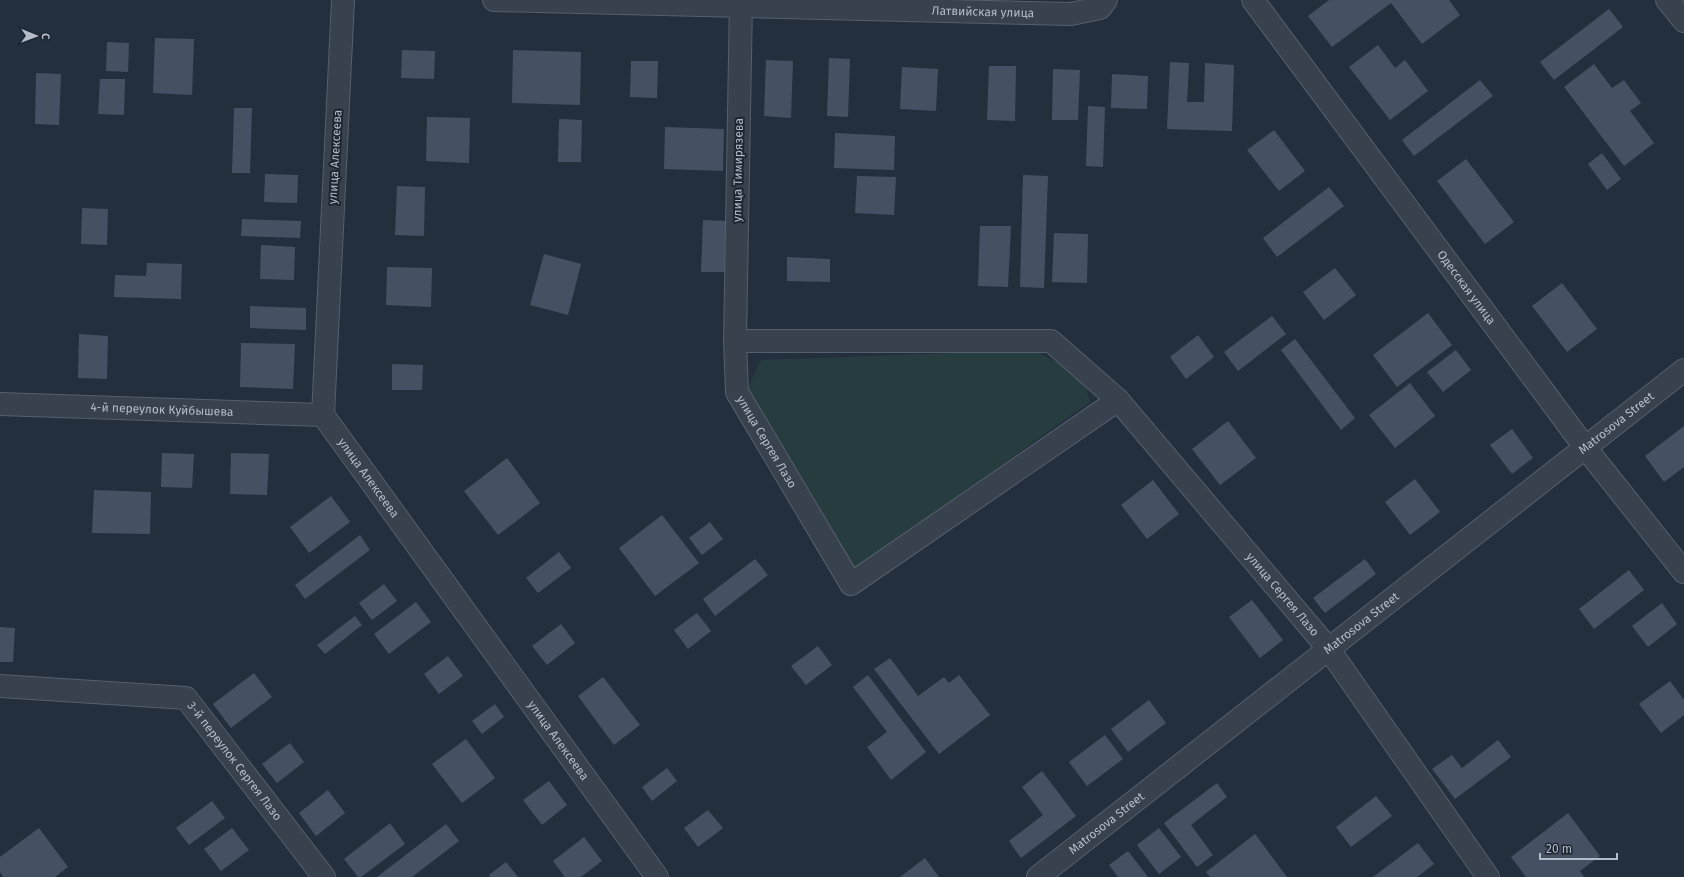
<svg xmlns="http://www.w3.org/2000/svg" width="1684" height="877" font-family="'Fira Sans',sans-serif">
	<style>
		.green { fill: #263c3f }
		.building { fill: #455162 }
		.lines { fill: none; stroke-linecap: round; stroke-linejoin: round }
		.minor-casing { stroke: #565f6c; stroke-width: 24 }
		.minor { stroke: #38414e; stroke-width: 22 }
		.labels { text-anchor: middle; stroke-width: 4; stroke-linejoin: round; paint-order: stroke }
		.street-label { font-size: 12px; fill: #b4bcc9; stroke: #1d2633 }
	</style>
	<rect width="100%" height="100%" fill="#242f3e"/>
	<path class="green" d="M1033 350 1083 375 1090 402 854 570 748 388 761 360Z"/>
	<g class="building">
		<path d="M1329 0H1449L1460 15 1422 44 1391 3 1332 47 1308 16Z"/>
		<path d="M1609 9 1623 27 1554 80 1540 62Z"/>
		<path d="M155 38 194 39 192 95 153 93Z"/>
		<path d="M107 42 129 43 128 72 106 71Z"/>
		<path d="M1378 45 1395 68 1405 60 1428 91 1390 120 1349 67Z"/>
		<path d="M402 50 435 51 434 79 401 78Z"/>
		<path d="M513 50 581 52 580 105 512 103Z"/>
		<path d="M829 58 850 59 848 117 827 116Z"/>
		<path d="M766 60 793 61 791 118 764 116Z"/>
		<path d="M631 61H658L657 98 630 97Z"/>
		<path d="M1170 62 1189 63 1187 102H1204L1205 63 1234 65 1232 131 1167 129Z"/>
		<path d="M1594 64 1612 88 1624 80 1641 103 1630 111 1654 143 1624 166 1564 87Z"/>
		<path d="M989 66H1016L1015 121 987 120Z"/>
		<path d="M902 67 938 69 936 111 900 109Z"/>
		<path d="M1053 69 1080 70 1078 120H1052Z"/>
		<path d="M36 73 61 74 59 125 35 124Z"/>
		<path d="M1112 74 1148 76 1147 109 1111 108Z"/>
		<path d="M100 79H125L124 115 98 114Z"/>
		<path d="M1480 80 1493 96 1414 156 1402 140Z"/>
		<path d="M1088 106 1105 107 1103 167 1086 166Z"/>
		<path d="M234 108H252L250 173H232Z"/>
		<path d="M427 117 470 118 469 163 426 161Z"/>
		<path d="M559 119 582 120 581 162H558Z"/>
		<path d="M665 127 724 129 723 171 664 169Z"/>
		<path d="M1274 130 1305 171 1279 191 1247 150Z"/>
		<path d="M835 133 895 136 894 170 834 168Z"/>
		<path d="M1602 153 1621 179 1607 190 1588 164Z"/>
		<path d="M1466 159 1514 222 1485 244 1437 181Z"/>
		<path d="M265 174 298 175 297 203 264 202Z"/>
		<path d="M1023 175 1048 176 1044 288 1020 287Z"/>
		<path d="M857 176 896 177 894 215 855 213Z"/>
		<path d="M397 186 425 187 424 236 395 235Z"/>
		<path d="M1329 187 1344 206 1277 257 1263 238Z"/>
		<path d="M82 208 108 209 107 245 81 244Z"/>
		<path d="M242 219 301 221 300 238 241 236Z"/>
		<path d="M703 220 728 221 726 272H701Z"/>
		<path d="M980 226H1011L1008 287 978 286Z"/>
		<path d="M1054 233 1088 234 1087 283 1052 282Z"/>
		<path d="M261 245 295 247 294 280 260 279Z"/>
		<path d="M544 254 581 264 568 315 530 305Z"/>
		<path d="M787 257 830 259V282L787 281Z"/>
		<path d="M147 263 182 264 181 299 114 297 115 275 146 276Z"/>
		<path d="M387 267 432 268 431 307 386 305Z"/>
		<path d="M1335 268 1356 295 1324 320 1303 292Z"/>
		<path d="M1562 283 1597 329 1567 352 1532 306Z"/>
		<path d="M250 306 306 308V330L250 328Z"/>
		<path d="M1428 313 1452 345 1397 387 1373 355Z"/>
		<path d="M1272 316 1286 334 1238 371 1224 352Z"/>
		<path d="M79 334 108 336 107 379 78 378Z"/>
		<path d="M1198 335 1214 357 1186 379 1170 357Z"/>
		<path d="M1295 339 1355 418 1341 430 1281 350Z"/>
		<path d="M241 343 295 344 293 389 240 387Z"/>
		<path d="M1456 350 1471 370 1443 392 1427 372Z"/>
		<path d="M392 364 423 365 422 390H392Z"/>
		<path d="M1410 383 1435 416 1395 448 1369 415Z"/>
		<path d="M1228 421 1256 458 1220 485 1192 449Z"/>
		<path d="M1684 426V467L1664 482 1645 456Z"/>
		<path d="M1512 429 1533 458 1512 474 1490 445Z"/>
		<path d="M162 453 194 454 192 488 161 487Z"/>
		<path d="M231 453 269 454 267 495 230 494Z"/>
		<path d="M507 458 540 503 498 535 464 491Z"/>
		<path d="M1415 479 1440 512 1410 535 1385 502Z"/>
		<path d="M1153 480 1179 514 1147 539 1121 505Z"/>
		<path d="M94 490 151 492 150 534 92 533Z"/>
		<path d="M331 496 350 522 309 553 290 527Z"/>
		<path d="M662 515 699 563 655 596 619 548Z"/>
		<path d="M710 522 723 539 702 555 689 538Z"/>
		<path d="M360 535 370 550 305 599 295 585Z"/>
		<path d="M559 552 571 568 538 593 526 578Z"/>
		<path d="M755 559 768 575 715 616 703 599Z"/>
		<path d="M1365 559 1376 574 1325 613 1313 598Z"/>
		<path d="M1629 570 1644 590 1594 629 1579 609Z"/>
		<path d="M384 584 397 601 372 620 359 603Z"/>
		<path d="M1252 600 1283 640 1260 658 1229 617Z"/>
		<path d="M416 602 431 622 389 654 374 634Z"/>
		<path d="M1662 603 1677 624 1648 647 1632 626Z"/>
		<path d="M697 613 711 631 688 649 674 630Z"/>
		<path d="M355 616 362 625 325 654 317 645Z"/>
		<path d="M561 624 575 643 547 665 532 646Z"/>
		<path d="M0 627 15 628 13 662H0Z"/>
		<path d="M818 646 832 665 806 685 791 666Z"/>
		<path d="M448 656 463 676 439 694 424 674Z"/>
		<path d="M890 658 918 696 944 677 949 683 959 675 990 715 939 754 874 669Z"/>
		<path d="M254 673 272 697 231 728 213 704Z"/>
		<path d="M868 675 926 752 891 780 867 747 887 732 853 687Z"/>
		<path d="M603 677 640 725 614 745 578 696Z"/>
		<path d="M1670 681 1684 700V715L1661 733 1639 704Z"/>
		<path d="M1149 700 1166 723 1128 752 1111 729Z"/>
		<path d="M495 704 504 717 482 734 472 721Z"/>
		<path d="M1105 735 1123 759 1087 786 1069 762Z"/>
		<path d="M466 739 495 778 462 803 432 764Z"/>
		<path d="M1498 740 1511 757 1455 799 1432 769 1452 755 1462 768Z"/>
		<path d="M290 743 304 762 277 783 262 764Z"/>
		<path d="M667 768 677 781 652 801 642 787Z"/>
		<path d="M1042 771 1076 816 1021 858 1009 841 1043 815 1022 787Z"/>
		<path d="M549 781 567 805 542 825 523 800Z"/>
		<path d="M1217 783 1227 797 1191 825 1213 855 1197 867 1164 823Z"/>
		<path d="M328 790 345 813 316 836 299 813Z"/>
		<path d="M1376 796 1392 816 1351 847 1336 827Z"/>
		<path d="M212 801 225 818 189 845 176 828Z"/>
		<path d="M708 810 723 828 698 847 684 828Z"/>
		<path d="M1568 813 1600 856 1580 871 1584 877H1526L1511 857Z"/>
		<path d="M390 823 405 844 361 877H358L344 859Z"/>
		<path d="M446 824 459 841 412 877H377Z"/>
		<path d="M39 828 68 867 55 877H3L0 872V857Z"/>
		<path d="M232 828 249 850 221 871 204 849Z"/>
		<path d="M1159 828 1181 857 1159 874 1137 845Z"/>
		<path d="M1255 834 1287 877H1210L1206 872Z"/>
		<path d="M584 837 602 861 581 877H565L553 861Z"/>
		<path d="M1418 843 1434 864 1417 877H1373Z"/>
		<path d="M1128 851 1148 877H1118L1109 865Z"/>
		<path d="M925 858 939 877H900Z"/>
		<path d="M506 862 518 877H490L489 875Z"/>
	</g>
	<g class="lines">
		<g class="minor-casing">
			<g id="minor">
				<path id="s1" d="M343 0 323 415 657 877"/>
				<path id="s2" d="M494 0 1071 14 1100 8 1106 0"/>
				<path id="s3" d="M741 0 735 341 737 392 851 584 1118 400"/>
				<path id="s4" d="M1253 0 1584 446 1684 572"/>
				<path d="M1667 0 1684 21"/>
				<path id="s5" d="M735 341H1051L1118 400 1328 648 1488 877"/>
				<path id="s6" d="M0 404 323 415"/>
				<path id="s7" d="M0 686 186 698 324 877"/>
				<path id="s8" d="M1038 877 1684 370"/>
			</g>
		</g>
		<use href="#minor" class="minor"/>
	</g>
	<g class="labels">
		<g class="street-label">
			<text dy="4" stroke="none"><textPath href="#s2" startOffset="489">Латвийская улица</textPath></text>
			<text transform="translate(335 157) rotate(-87)" y="4">улица Алексеева</text>
			<text transform="translate(738 170) rotate(-89)" y="4">улица Тимирязева</text>
			<text dy="4" stroke="none"><textPath href="#s4" startOffset="358">Одесская улица</textPath></text>
			<text dy="4" stroke="none"><textPath href="#s6" startOffset="162">4-й переулок Куйбышева</textPath></text>
			<text dy="4" stroke="none"><textPath href="#s8" startOffset="735">Matrosova Street</textPath></text>
			<text dy="4" stroke="none"><textPath href="#s3" startOffset="450">улица Сергея Лазо</textPath></text>
			<text dy="4" stroke="none"><textPath href="#s1" startOffset="493">улица Алексеева</textPath></text>
			<text dy="4" stroke="none"><textPath href="#s5" startOffset="660">улица Сергея Лазо</textPath></text>
			<text dy="4" stroke="none"><textPath href="#s8" startOffset="411">Matrosova Street</textPath></text>
			<text dy="4" stroke="none"><textPath href="#s1" startOffset="817">улица Алексеева</textPath></text>
			<text dy="4" stroke="none"><textPath href="#s7" startOffset="266">3-й переулок Сергея Лазо</textPath></text>
			<text dy="4" stroke="none"><textPath href="#s8" startOffset="87">Matrosova Street</textPath></text>
		</g>
	</g>
	<g transform="translate(36 36) rotate(91)" stroke="#1d2633" stroke-width="3" paint-order="stroke">
	<path d="M0-3L7 15L0 10L-7 15Z" fill="#b4bcc9"/>
	<text y="-6" font-size="11" font-weight="bold" text-anchor="middle" fill="#b4bcc9">С</text>
	</g>
	<path d="M1540 853v6h77v-6" fill="none" stroke="#b4bcc9" stroke-width="2"/>
	<text x="1546" y="853" font-size="12" fill="#b4bcc9" stroke="#1d2633" stroke-width="3" paint-order="stroke">20 m</text>
</svg>
